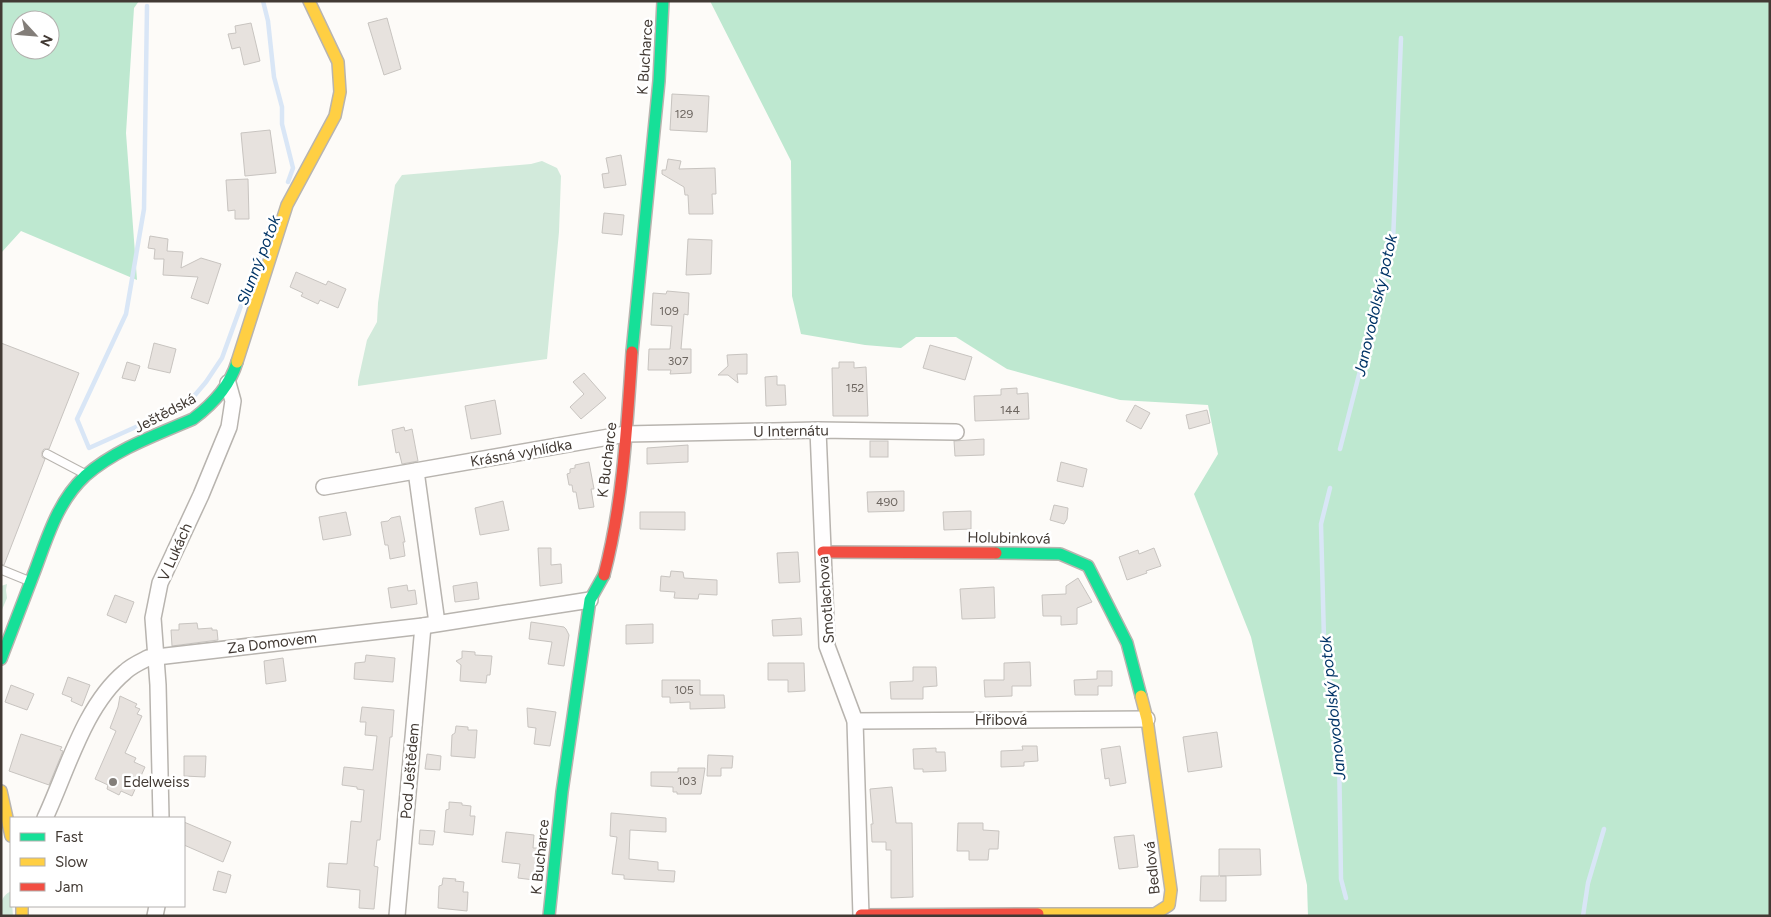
<svg xmlns="http://www.w3.org/2000/svg" width="1771" height="917" font-family="Figtree,sans-serif">
	<style>
		.green { fill: #d2eadb }
		.forest { fill: #bee8d0; fill-rule: evenodd }
		.lines { fill: none; stroke-linecap: round; stroke-linejoin: round }
		.stream { stroke: #d9e6f6; stroke-width: 4.5 }
		.building { fill: #e7e2de; stroke: #c8c4c0 }
		.lane-casing { stroke: #b8b4af; stroke-width: 10 }
		.street-casing { stroke: #b8b4af; stroke-width: 18 }
		.fast-casing { stroke: #b8b4af; stroke-width: 14 }
		.slow-casing { stroke: #b8b4af; stroke-width: 14 }
		.jam-casing { stroke: #b8b4af; stroke-width: 14 }
		.lane { stroke: #fffefe; stroke-width: 8 }
		.street { stroke: #fffefe; stroke-width: 15 }
		.fast { stroke: #16e098; stroke-width: 11 }
		.slow { stroke: #ffcf43; stroke-width: 11 }
		.jam { stroke: #f24e42; stroke-width: 11 }
		.poi-dot { fill: #837e79; stroke: #fff; stroke-width: 2 }
		.labels { text-anchor: middle; stroke-width: 5; stroke-linejoin: round; paint-order: stroke }
		.number-label { font-size: 12px; fill: #6d6660 }
		.street-label { font-size: 15px; fill: #423a34; stroke: #fff }
		.poi-label { font-size: 15px; fill: #423a34; stroke: #fff; text-anchor: start }
		.water-label { font-size: 16px; font-style: italic; fill: #013467; stroke: #fff }
	</style>
	<rect width="100%" height="100%" fill="#fdfbf8"/>
	<g class="green">
		<path d="M542 161 557 168 561 176 559 232 547 359 358 386V381L367 340 377 322 378 303 392 205 395 185 402 175 531 164Z"/>
		<path d="M7 584 6 590 7 598 1 612V586Z"/>
		<path d="M11 891 13 916H1C1 904 0 897 11 891Z"/>
	</g>
	<g class="forest">
		<path d="M1 1H139L134 8 126 133 137 280 21 231 1 253ZM20 20H50V50H20Z"/>
		<path d="M710 1H1770V916H1308L1307 885 1251 637 1194 494 1218 454 1208 405 1120 400 1007 369 956 337H916L901 348 865 345 801 334 792 296 791 161Z"/>
	</g>
	<g class="lines">
		<g class="stream">
			<path d="M263 1 268 21 274 77 282 107V124L293 168 288 182"/>
			<path d="M147 6 144 209 126 314 77 419 89 448 167 413 195 395 206 382 222 358 263 245"/>
			<path d="M1340 449 1393 242 1401 38"/>
			<path d="M1330 488 1321 524 1324 640 1339 752 1341 879 1346 898"/>
			<path d="M1583 916 1588 883 1604 829"/>
		</g>
	</g>
	<g class="building">
		<path d="M387 18 401 69 384 75 368 23Z"/>
		<path d="M251 23 260 61 244 65 240 47 232 49 228 34 236 33 235 26Z"/>
		<path d="M672 94 709 96 707 132 670 130Z"/>
		<path d="M270 130 276 173 245 176 241 133Z"/>
		<path d="M621 155 626 185 604 188 602 174 609 173 606 158Z"/>
		<path d="M668 159 681 161 679 169 715 168 716 194H712L713 214H689L688 195H685L684 187 662 174V170H666Z"/>
		<path d="M248 179 249 219H235V210L228 211 226 180Z"/>
		<path d="M604 213 624 215 622 235 602 233Z"/>
		<path d="M150 236 168 239 167 251 183 252 181 268 201 258 221 264 208 304 191 298 198 277 163 275 164 259H154L155 249 148 248Z"/>
		<path d="M688 239 712 240 711 274 686 275Z"/>
		<path d="M296 272 326 285 328 281 346 289 338 308 320 300 318 304 301 296 303 293 290 287Z"/>
		<path d="M667 291 689 293 688 315 684 314 681 349H691V373L670 374 671 370H648L649 349H670L672 326 651 325 653 293 666 294Z"/>
		<path d="M1 343 79 373 49 449H44L42 452V457L45 459 4 565 1 564Z"/>
		<path d="M154 343 176 349 170 373 148 368Z"/>
		<path d="M930 345 972 357 965 380 923 368Z"/>
		<path d="M747 354V374H737L738 383 728 375H718L728 366 727 355Z"/>
		<path d="M127 362 140 366 135 381 122 378Z"/>
		<path d="M839 362H854V368L866 367 868 416H833L832 368H839Z"/>
		<path d="M584 373 606 398 581 419 570 407 584 394 573 382Z"/>
		<path d="M777 376V385H785L786 405 766 406 765 377Z"/>
		<path d="M1017 388V394L1028 393 1029 419 975 421 974 396 1001 395V389Z"/>
		<path d="M495 400 501 434 471 439 465 406Z"/>
		<path d="M1135 405 1150 413 1141 429 1126 421Z"/>
		<path d="M1207 410 1210 423 1189 429 1186 415Z"/>
		<path d="M404 427 405 431 412 429 418 461 402 464 399 452 396 453 392 430Z"/>
		<path d="M984 439V455L955 456 954 441Z"/>
		<rect x="870" y="441" width="18" height="16"/>
		<path d="M688 445V462L647 464V448Z"/>
		<path d="M589 462 594 489H591L594 507 579 509 576 492H573L572 485H569L567 474 570 473V469L575 468V465Z"/>
		<path d="M1061 462 1087 469 1083 487 1057 481Z"/>
		<path d="M904 491V511L868 512 867 492Z"/>
		<path d="M503 501 509 530 480 535 475 508Z"/>
		<path d="M1054 505 1068 508 1067 519 1064 524 1050 520Z"/>
		<path d="M971 511V529L944 530 943 512Z"/>
		<path d="M346 512 351 535 323 540 319 517Z"/>
		<path d="M640 512H685V530L640 529Z"/>
		<path d="M400 516 405 542H403L405 556 390 559 388 545H385L381 522 388 521 391 518Z"/>
		<path d="M538 548H551V565L561 564 562 583 540 586Z"/>
		<path d="M1154 548 1161 566 1146 571 1147 573 1127 580 1119 557 1138 550 1139 554Z"/>
		<path d="M798 552 800 582 779 583 777 553Z"/>
		<path d="M671 571 683 572 684 578 717 580V595L699 594 698 599 674 598 675 592 660 591 661 576 670 577Z"/>
		<path d="M1078 578 1092 602 1077 608V624L1061 625V616H1043L1042 595 1066 594V586Z"/>
		<path d="M477 582 479 599 455 602 453 586Z"/>
		<path d="M407 585 408 591 415 590 417 604 391 608 388 588Z"/>
		<path d="M994 587 995 618 962 619 960 589Z"/>
		<path d="M115 595 134 602 126 623 107 615Z"/>
		<path d="M801 618 802 635 773 636 772 620Z"/>
		<path d="M531 622 564 627 566 629 569 635 564 666 548 664 552 642 529 639Z"/>
		<path d="M197 623 198 629 212 628V630H217L218 640 172 646 171 630H179V624Z"/>
		<path d="M653 624V643L626 644V625Z"/>
		<path d="M462 651 475 652V655L492 656 490 675H487L486 683 460 681 461 665 456 661 462 658Z"/>
		<path d="M366 655 395 658 393 682 354 679 355 663 365 662Z"/>
		<path d="M283 658 286 681 266 684 264 661Z"/>
		<path d="M1030 662 1031 686H1012V696L985 697 984 680H1004V663Z"/>
		<path d="M768 663H804L805 691 788 692V680H768Z"/>
		<path d="M913 667H936L937 686 923 687V699H891L890 682 913 681Z"/>
		<path d="M1097 671H1112V686H1098V695H1075L1074 680 1097 679Z"/>
		<path d="M68 677 90 685 82 706 71 701 72 698 62 694Z"/>
		<path d="M662 680H700V695H724L725 708 690 709V702L670 703V697H662Z"/>
		<path d="M11 685 34 694 27 710 5 702Z"/>
		<path d="M120 696 137 704 135 707 140 709 137 714 142 716 125 753 136 758 134 762 145 767 132 796 121 791 119 795 107 789 108 785 95 779 116 731 110 728 118 707Z"/>
		<path d="M362 707 394 710 392 737H390L380 840H377L374 866 378 867 374 909 359 908 360 890 327 887 329 863 347 864 351 821 361 822 364 790 357 789V787L342 785 344 767 373 770 377 736 365 735 366 722H360Z"/>
		<path d="M527 708 556 712 550 746 534 744 536 728 528 727Z"/>
		<path d="M456 726 468 727V730H477L475 758 451 756 452 735 455 733Z"/>
		<path d="M1217 732 1222 767 1188 772 1183 737Z"/>
		<path d="M21 734 62 747 60 750 63 751 49 785 9 771Z"/>
		<path d="M1022 746H1037L1038 761 1024 762V766L1001 767V751L1023 750Z"/>
		<path d="M1120 746 1126 783 1110 786 1109 778 1105 779 1101 749Z"/>
		<path d="M936 748V752H945L946 771 923 772V769H914L913 749Z"/>
		<path d="M427 754 441 756 440 770 425 769Z"/>
		<path d="M708 755 733 756 732 768H721V776H707Z"/>
		<path d="M184 756H206L205 777 184 776Z"/>
		<path d="M678 768H705L701 794H677V792H673V787L651 786V772H678Z"/>
		<path d="M892 787 896 823H912L913 897 891 898V850H886V842H872L871 824H873L870 789Z"/>
		<path d="M449 802 462 803V805L471 806 470 816H475L473 835 444 832 446 810 449 809Z"/>
		<path d="M611 813 666 818V832L630 830 629 859 658 862V870L675 871 674 882 624 879V875L612 874 617 837 610 836Z"/>
		<path d="M184 822 231 842 223 862 184 845Z"/>
		<path d="M958 823H983V830L999 831 998 849H989L988 860H969V851H957Z"/>
		<path d="M420 830 435 831 433 845 419 844Z"/>
		<path d="M506 832 534 835 533 848H537L534 880 518 878 520 864 502 862Z"/>
		<path d="M1134 835 1138 867 1119 869 1114 837Z"/>
		<path d="M1219 849H1260L1261 875 1220 876H1226V901H1200L1201 876H1219Z"/>
		<path d="M218 871 231 875 226 893 213 890Z"/>
		<path d="M443 878 456 879 455 881 464 882 463 892H468L467 911 438 908 439 886 442 885Z"/>
	</g>
	<g class="lines">
		<g class="lane-casing">
			<g id="lane">
				<path d="M47 454 85 474"/>
				<path d="M2 570 29 581"/>
			</g>
		</g>
		<g class="street-casing">
			<g id="street">
				<path d="M818 430 827 646 855 721 861 916"/>
				<path d="M416 471 437 623"/>
				<path d="M324 487 626 434 818 430 956 432"/>
				<path d="M855 721 1147 719"/>
				<path d="M45 818C67 771 84 706 125 672 131 666 140 662 148 658L423 626 590 600"/>
				<path d="M161 818 158 685 153 618 160 583 201 495 229 427 233 401 228 383"/>
				<path d="M155 916 157 906"/>
				<path d="M397 916 423 626"/>
			</g>
		</g>
		<g class="fast-casing">
			<g id="fast">
				<path d="M632 352 659 81 663 1"/>
				<path d="M996 553 1060 554 1088 566 1127 643 1141 696"/>
				<path d="M1 659C12 630 23 602 34 573 47 539 57 502 85 476 116 449 156 435 193 419 213 404 230 386 237 362"/>
				<path d="M549 916 562 792 590 600 604 575"/>
			</g>
		</g>
		<g class="slow-casing">
			<g id="slow">
				<path d="M237 362 287 205 335 116 340 92 338 62 309 1"/>
				<path d="M1 791 11 836"/>
				<path d="M22 906V916"/>
				<path d="M1038 914H1155L1169 905 1171 890 1147 719 1141 696"/>
			</g>
		</g>
		<g class="jam-casing">
			<g id="jam">
				<path d="M823 552 996 553"/>
				<path d="M604 575C623 503 627 426 632 352"/>
				<path d="M861 915 1038 914"/>
			</g>
		</g>
		<use href="#lane" class="lane"/>
		<use href="#street" class="street"/>
		<use href="#fast" class="fast"/>
		<use href="#slow" class="slow"/>
		<use href="#jam" class="jam"/>
	</g>
	<circle class="poi-dot" cx="113" cy="782" r="5"/>
	<g class="labels">
		<g class="number-label">
			<text x="684" y="118">129</text>
			<text x="669" y="315">109</text>
			<text x="678" y="365">307</text>
			<text x="855" y="392">152</text>
			<text x="1010" y="414">144</text>
			<text x="887" y="506">490</text>
			<text x="684" y="694">105</text>
			<text x="687" y="785">103</text>
		</g>
		<g class="street-label">
			<text transform="translate(645 57) rotate(-86)" y="5">K Bucharce</text>
			<text transform="translate(165 413) rotate(-28)" y="5">Ještědská</text>
			<text transform="translate(791 431) rotate(-1)" y="5">U Internátu</text>
			<text transform="translate(521 453) rotate(-10)" y="5">Krásná vyhlídka</text>
			<text transform="translate(607 460) rotate(-83)" y="5">K Bucharce</text>
			<text transform="translate(1009 538) rotate(1)" y="5">Holubinková</text>
			<text transform="translate(175 552) rotate(-66)" y="5">V Lukách</text>
			<text transform="translate(826 600) rotate(-94)" y="5">Smotlachova</text>
			<text transform="translate(272 643) rotate(-7)" y="5">Za Domovem</text>
			<text x="1001" y="725">Hřibová</text>
			<text transform="translate(410 771) rotate(-85)" y="5">Pod Ještědem</text>
			<text transform="translate(540 857) rotate(-84)" y="5">K Bucharce</text>
			<text transform="translate(1152 868) rotate(-96)" y="5">Bedlová</text>
		</g>
		<g class="poi-label">
			<text x="123" y="787">Edelweiss</text>
		</g>
		<g class="water-label">
			<text transform="translate(258 260) rotate(-69)" y="6">Slunný potok</text>
			<text transform="translate(1375 305) rotate(-77)" y="6">Janovodolský potok</text>
			<text transform="translate(1332 708) rotate(-96)" y="6">Janovodolský potok</text>
		</g>
	</g>
	<rect width="1771" height="917" fill="none" stroke="#423a34" stroke-width="5"/>
	<rect x="10" y="817" width="175" height="90" fill="#ffffff" stroke="#b3b0ae"/>
	<rect x="20" y="833" width="25" height="8" fill="#16e098" stroke="#b3b0ae"/>
	<text x="55" y="842" font-size="15" fill="#423a34">Fast</text>
	<rect x="20" y="858" width="25" height="8" fill="#ffcf43" stroke="#b3b0ae"/>
	<text x="55" y="867" font-size="15" fill="#423a34">Slow</text>
	<rect x="20" y="883" width="25" height="8" fill="#f24e42" stroke="#b3b0ae"/>
	<text x="55" y="892" font-size="15" fill="#423a34">Jam</text>
	<g transform="translate(35 35) rotate(116)"><circle r="24" fill="#ffffff" stroke="#b3b0ae"/>
	<path d="M0-4L9 19L0 12L-9 19Z" fill="#837e79"/>
	<text y="-8" font-size="14" font-weight="bold" text-anchor="middle" fill="#423a34">N</text>
	</g>
</svg>
